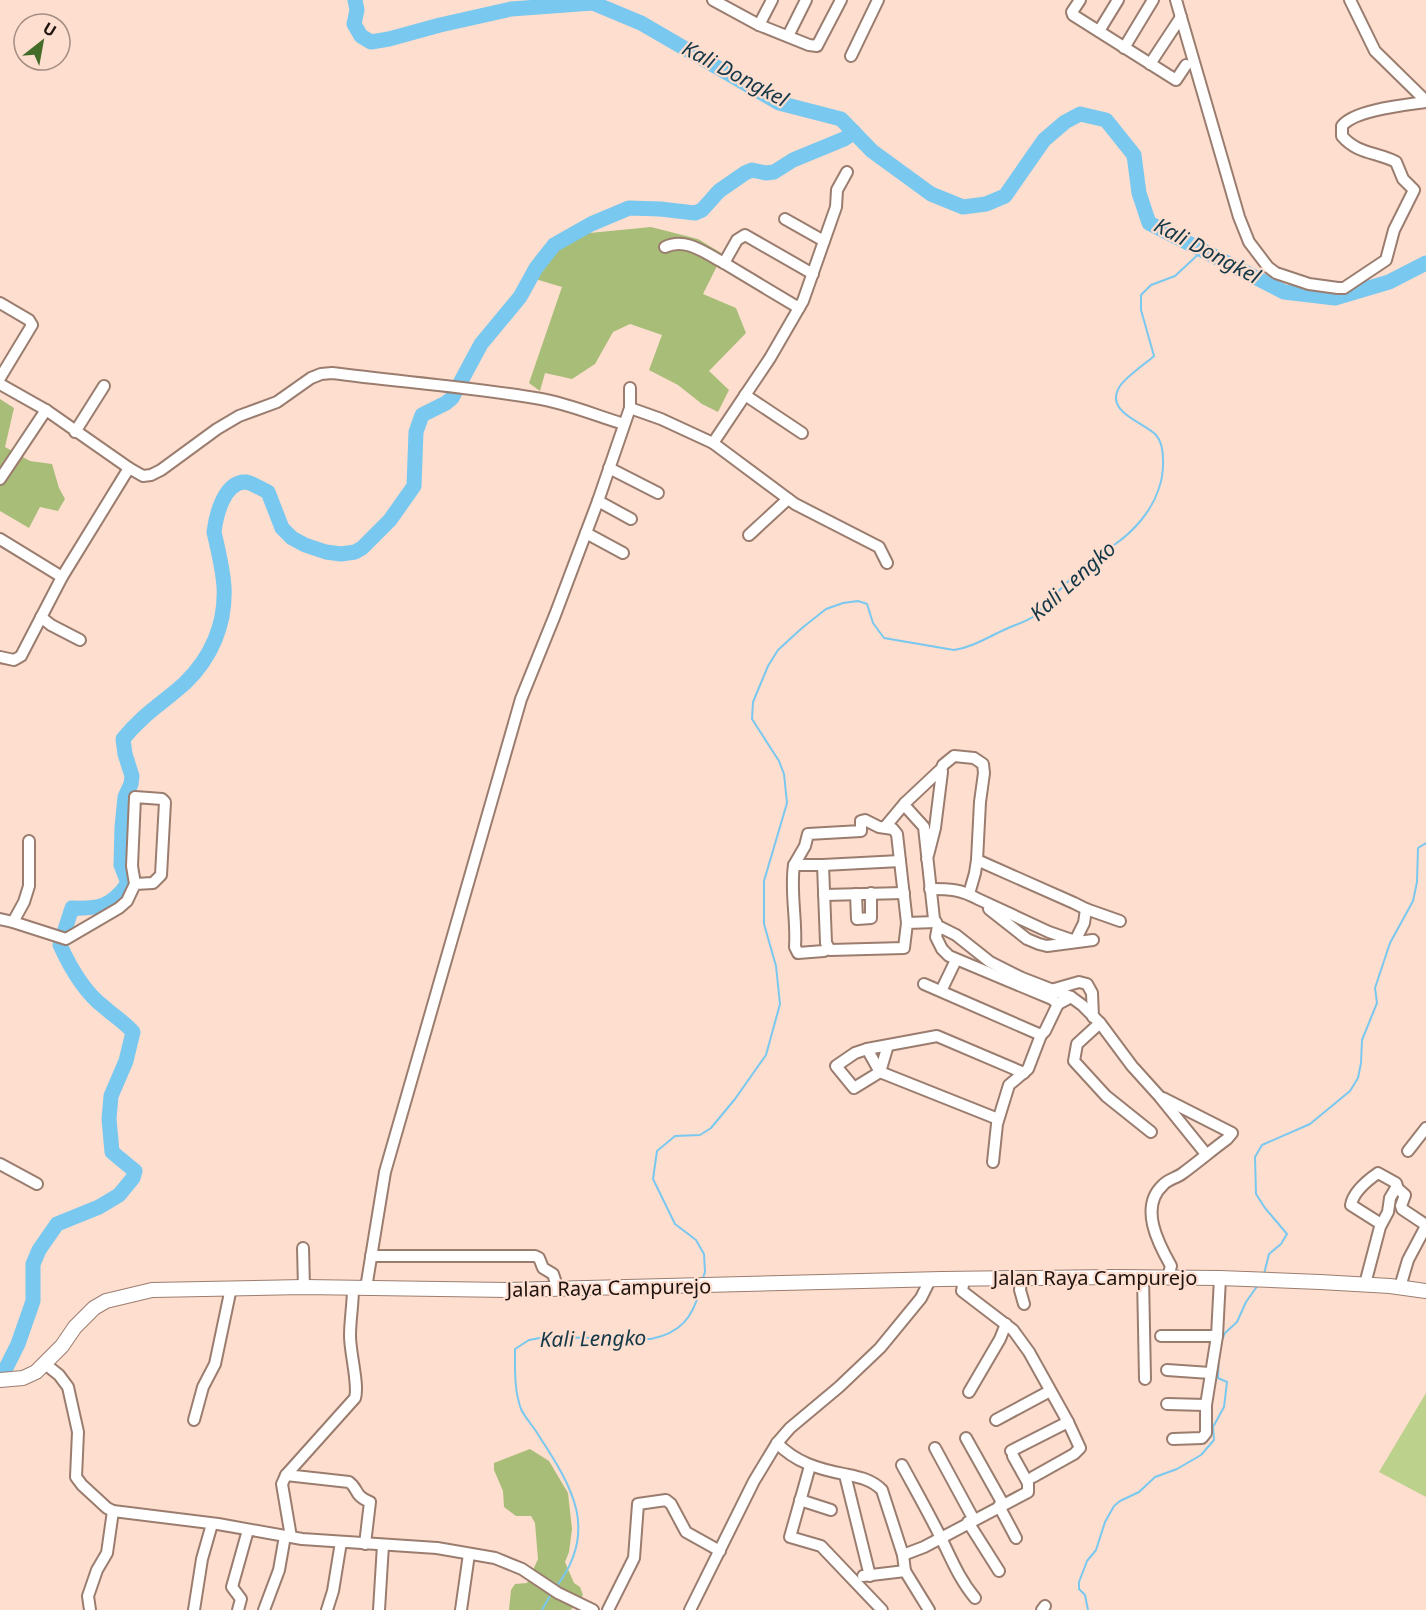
<svg xmlns="http://www.w3.org/2000/svg" width="1426" height="1610" font-family="'Noto Sans',sans-serif">
	<style>
		.green { fill: #bcd18c }
		.forest { fill: #a8bd77 }
		.lines { fill: none; stroke-linecap: round; stroke-linejoin: round }
		.stream { stroke: #79c8ef; stroke-width: 2 }
		.river { stroke: #79c8ef; stroke-width: 15 }
		.minor-casing { stroke: #9a7d6f; stroke-width: 14 }
		.major-casing { stroke: #9a7d6f; stroke-width: 16 }
		.minor { stroke: #fff; stroke-width: 10 }
		.major { stroke: #fff; stroke-width: 14 }
		.labels { text-anchor: middle; stroke-width: 4.5; stroke-linejoin: round; paint-order: stroke }
		.street-label { font-size: 20px; fill: #1f140f; stroke: #fedecf }
		.water-label { font-size: 21px; font-style: italic; fill: #143848; stroke: #fedecf }
	</style>
	<rect width="100%" height="100%" fill="#fedecf"/>
	<path class="green" d="M1426 1393V1497L1379 1472Z"/>
	<g class="forest">
		<path d="M651 227 698 239 723 254 703 294 736 308 746 333 709 371 729 390 718 412 702 404 678 385 649 370 662 335 630 324 613 332 595 364 572 379 545 373 540 391 529 383 562 287 525 276 559 236Z"/>
		<path d="M0 399 14 408 5 447 30 461 52 464 59 488 65 499 58 511 40 507 29 528 0 511Z"/>
		<path d="M530 1449 549 1461 568 1493 572 1529 569 1552 565 1562 574 1583 580 1587 583 1595 571 1610H509L511 1590 515 1584 527 1583 538 1559 535 1523 531 1516H516L504 1507 503 1491 494 1470V1463Z"/>
	</g>
	<g class="lines">
		<g class="stream">
			<path d="M1264 1274 1269 1254 1281 1244 1287 1234 1265 1208 1256 1194 1255 1157 1262 1145 1310 1124 1350 1091 1358 1078 1361 1063 1362 1040 1377 1003 1375 988 1390 943 1413 901 1417 882 1418 848 1426 843"/>
			<path d="M702 1281 705 1272 704 1254 696 1240 675 1224 653 1179 657 1151 675 1136 700 1135 711 1128 735 1099 766 1055 780 1004 776 966 764 924V881L787 803 784 774 779 761 752 719 753 702 768 666 778 650 802 628 826 609 843 603 858 601 867 604 873 623 884 638 954 650C973 647 988 637 1006 629 1017 624 1026 622 1036 615 1054 595 1074 575 1094 557 1100 552 1108 550 1114 545 1133 532 1152 511 1159 488 1164 474 1166 446 1156 435 1144 422 1103 412 1120 386 1127 376 1145 364 1154 356L1141 310V295L1151 285 1175 276 1203 250"/>
			<path d="M1221 1342 1225 1333 1237 1322 1246 1302 1258 1285"/>
			<path d="M556 1587C599 1531 573 1488 539 1436 534 1427 525 1418 521 1409 514 1390 515 1369 515 1349L529 1340 546 1337 651 1339C680 1333 693 1318 700 1289"/>
			<path d="M542 1610 551 1594"/>
			<path d="M1088 1610 1085 1595 1079 1589V1582L1087 1561 1096 1550 1105 1522 1114 1506 1120 1501 1139 1492 1155 1477 1177 1469 1201 1455 1214 1440 1213 1427 1224 1407 1227 1382 1218 1378 1219 1353"/>
		</g>
		<g class="river">
			<path d="M355 0 357 10 354 24 361 36 371 42 389 39 440 25 511 9 593 3 641 23 779 103 841 119 872 151 931 194 963 207 986 204 1005 196 1044 140 1065 122 1080 114 1106 120 1134 155 1139 193 1149 223 1284 292 1335 298 1389 282 1426 263"/>
			<path d="M0 1380 18 1344 33 1301V1264L39 1250 57 1224 99 1207 119 1195 133 1178 135 1171 112 1152 109 1119 111 1096 126 1061 133 1032C124 1022 114 1016 104 1007 84 992 70 967 60 945L72 908C98 909 112 907 128 883L121 865 122 827 125 797 131 784 132 776 125 754 123 739C142 715 163 703 185 683 211 658 226 624 224 587 223 569 218 550 214 532 216 516 224 481 246 482 253 483 261 489 268 492L282 528 292 538 305 545 326 552 341 554 355 552 362 548 390 520 414 486 416 432 422 415 446 403 452 398 481 344 520 297 536 268 554 245 591 224 629 208 660 209 695 213 702 210 719 191 745 173 752 170 766 173 774 172 793 160 844 139 854 132"/>
		</g>
		<g class="minor-casing">
			<g id="minor">
				<path d="M713 0 759 25 809 45 817 46 841 0"/>
				<path d="M1080 0 1072 12 1073 15 1176 80 1186 65"/>
				<path d="M1176 0 1239 217 1249 242 1268 267 1276 273 1309 284 1338 288H1344L1386 260 1394 230 1414 190 1403 179 1396 162C1377 152 1357 154 1342 136V126C1354 110 1405 105 1426 102"/>
				<path d="M1350 0 1375 51 1426 101"/>
				<path d="M759 25 772 0"/>
				<path d="M1099 31 1118 0"/>
				<path d="M788 36 806 0"/>
				<path d="M1124 48 1153 0"/>
				<path d="M851 56 878 0"/>
				<path d="M1150 64 1181 17"/>
				<path d="M785 219 824 241"/>
				<path d="M665 247C686 237 705 253 724 263L737 240 745 235 813 274"/>
				<path d="M724 263 799 308"/>
				<path d="M0 303 29 320 32 325 0 378"/>
				<path d="M0 384 46 410 129 468 143 476 151 475 161 470 217 429 239 416 277 402 311 378 321 374 332 373C401 382 472 387 541 399 569 404 597 416 624 424"/>
				<path d="M745 395 802 433"/>
				<path d="M630 408V388"/>
				<path d="M75 432 104 386"/>
				<path d="M713 443 795 504 879 547 887 563"/>
				<path d="M609 468 658 493"/>
				<path d="M0 479 46 410"/>
				<path d="M598 501 631 519"/>
				<path d="M586 533 623 553"/>
				<path d="M749 535 788 499"/>
				<path d="M0 539 62 577"/>
				<path d="M41 617 51 625 80 640"/>
				<path d="M0 657 14 660 21 656 62 577 129 468"/>
				<path d="M940 772 943 765 954 756 974 758 983 764 984 773 980 802 977 860"/>
				<path d="M885 827 905 803"/>
				<path d="M927 859 935 828 942 772 939 771 905 803V806L924 827 934 919 938 926 956 935 990 962 1022 978 1071 997 1082 1005 1100 1023 1132 1066 1160 1097 1206 1154"/>
				<path d="M794 865C790 892 797 920 795 947L798 953 824 951 827 948"/>
				<path d="M823 865H794L805 846 808 834 861 831V821L865 820 879 827 893 829 897 834 900 861"/>
				<path d="M930 889C950 889 960 889 978 899L1049 932 1075 941 1084 923 1086 909 1074 903 977 860 975 873 969 894"/>
				<path d="M856 894 857 919 871 918V893"/>
				<path d="M824 895 904 893"/>
				<path d="M989 909 1027 939 1039 944 1047 946 1093 940"/>
				<path d="M1086 909 1120 921"/>
				<path d="M0 919 13 922 24 902 29 886V841"/>
				<path d="M13 922 66 939 119 908 127 901 135 884 132 866 135 797 162 799 165 802 161 875 153 883 135 884"/>
				<path d="M907 923 900 861 823 865 826 943 830 950 904 948 907 923 936 922"/>
				<path d="M938 926 936 937 942 949 949 956 1052 999 1058 1004 1071 997"/>
				<path d="M924 984 1041 1035 1045 1031 1058 1004"/>
				<path d="M1051 990 1079 982 1087 984 1092 993 1093 1017"/>
				<path d="M941 991 956 960"/>
				<path d="M1100 1023 1077 1044 1074 1061 1106 1096 1151 1132"/>
				<path d="M888 1045 880 1072 854 1088 836 1066 855 1053 867 1049 937 1036 1024 1073"/>
				<path d="M867 1049 880 1072 998 1119"/>
				<path d="M1163 1098 1232 1133 1227 1139C1212 1150 1198 1162 1183 1173 1177 1178 1168 1179 1163 1185 1139 1207 1158 1243 1171 1266L1168 1277"/>
				<path d="M1408 1151 1426 1128"/>
				<path d="M993 1162 997 1124 1009 1085 1028 1069 1041 1035"/>
				<path d="M0 1164 37 1184"/>
				<path d="M1397 1188 1405 1195 1401 1206 1402 1209 1426 1225"/>
				<path d="M303 1248 304 1287"/>
				<path d="M371 1256H535L539 1258 543 1268 553 1274 558 1289"/>
				<path d="M1143 1277 1145 1379"/>
				<path d="M964 1279 962 1291 1013 1330 1029 1352 1068 1422 1011 1451"/>
				<path d="M1021 1279 1020 1290 1024 1304"/>
				<path d="M1365 1284 1380 1227 1388 1212 1390 1198 1397 1186 1396 1183 1378 1173C1368 1180 1353 1192 1351 1205L1381 1224"/>
				<path d="M1400 1287 1408 1260 1426 1226"/>
				<path d="M353 1288C353 1304 350 1320 350 1336 350 1353 359 1385 355 1398L286 1475 349 1482C359 1489 353 1495 370 1502L365 1544"/>
				<path d="M366 1288 385 1172 521 699 555 615 598 501 630 408 661 419 713 443 770 358 803 301 836 207 837 190 847 172"/>
				<path d="M1161 1336H1217"/>
				<path d="M44 1363 59 1375 68 1387 78 1432 76 1477 82 1485 107 1508 113 1511 218 1524 302 1539 437 1548 495 1558 522 1569 558 1593 593 1610"/>
				<path d="M1167 1370 1210 1373"/>
				<path d="M969 1392 1000 1339 1006 1324"/>
				<path d="M1167 1404 1206 1405"/>
				<path d="M194 1420 203 1387 215 1364 231 1288"/>
				<path d="M996 1420 1050 1391"/>
				<path d="M966 1438 1003 1504"/>
				<path d="M1173 1439 1202 1438 1206 1433V1405L1217 1336 1220 1278"/>
				<path d="M777 1443C795 1462 818 1469 844 1474 858 1477 871 1479 882 1490L903 1555 905 1571 929 1610"/>
				<path d="M935 1448 974 1520"/>
				<path d="M902 1465C915 1489 928 1512 940 1536 951 1558 959 1579 975 1598"/>
				<path d="M810 1466 790 1537 821 1546 882 1610"/>
				<path d="M286 1475 282 1484 291 1537"/>
				<path d="M845 1475 870 1576"/>
				<path d="M1033 1477 1074 1454 1080 1448 1068 1422"/>
				<path d="M800 1500 831 1510"/>
				<path d="M999 1506 1016 1538"/>
				<path d="M968 1522 999 1571"/>
				<path d="M903 1555 924 1547 1028 1492V1483L1013 1456"/>
				<path d="M863 1576 905 1571"/>
				<path d="M90 1610 88 1596 97 1570 107 1553 113 1511"/>
				<path d="M194 1610 202 1559 212 1524"/>
				<path d="M238 1610 241 1599 232 1587 248 1530"/>
				<path d="M264 1610 279 1570 285 1536"/>
				<path d="M327 1610 333 1591 341 1542"/>
				<path d="M379 1610 383 1545"/>
				<path d="M461 1610 469 1554"/>
				<path d="M608 1610 634 1558 638 1504 666 1500 671 1504 686 1532 720 1551"/>
				<path d="M690 1610 754 1481 777 1443 790 1428 839 1387 880 1348 921 1298 930 1280"/>
				<path d="M1042 1610 1045 1606"/>
			</g>
		</g>
		<g class="major-casing">
			<path id="major" d="M0 1380 23 1378 36 1372 62 1346 75 1327 94 1308 106 1301 152 1290 304 1287 508 1290 942 1279 1112 1277 1220 1278 1320 1282 1390 1286 1426 1291"/>
		</g>
		<use href="#minor" class="minor"/>
		<use href="#major" class="major"/>
	</g>
	<g class="labels">
		<g class="street-label">
			<text x="1095" y="1285">Jalan Raya Campurejo</text>
			<text transform="translate(609 1288) rotate(-1)" y="7">Jalan Raya Campurejo</text>
		</g>
		<g class="water-label">
			<text transform="translate(735 74) rotate(28)" y="7">Kali Dongkel</text>
			<text transform="translate(1207 251) rotate(28)" y="7">Kali Dongkel</text>
			<text transform="translate(1073 581) rotate(-42)" y="7">Kali Lengko</text>
			<text transform="translate(593 1339) rotate(-1)" y="7">Kali Lengko</text>
		</g>
	</g>
	<g transform="translate(42 42) rotate(31)"><circle r="28" fill="#fedecf" stroke="#a58d82" stroke-width="1.5"/>
	<path d="M0-4.5L10 22L0 15L-10 22Z" fill="#436c28"/>
	<text y="-9" font-size="16" font-weight="bold" text-anchor="middle" fill="#1f140f">U</text>
	</g>
</svg>
